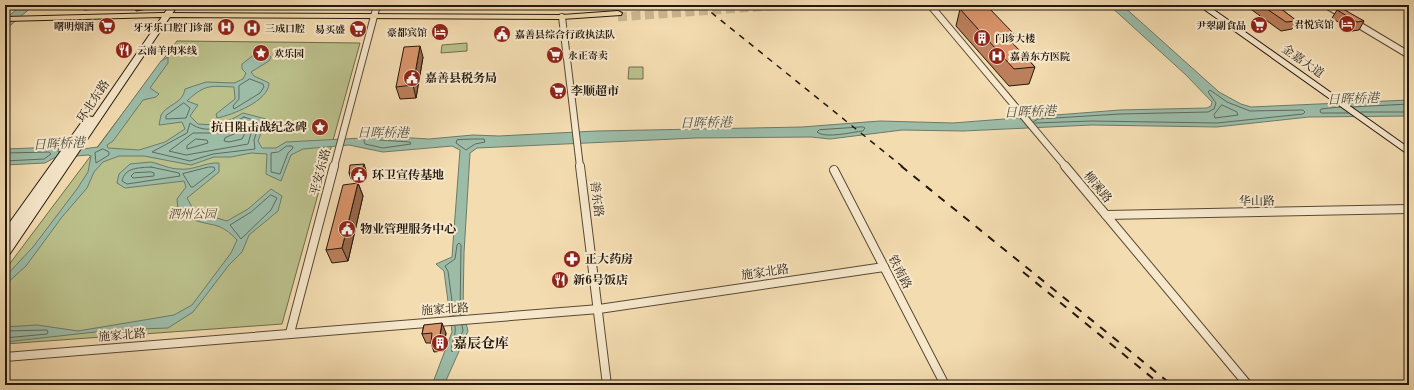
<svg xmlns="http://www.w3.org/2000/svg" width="1414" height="390" font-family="'Old Standard TT','Noto Serif SC',serif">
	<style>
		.green { fill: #bbc08b; stroke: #6f6c4c }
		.water { fill: #9cbca8; stroke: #6c7a6a }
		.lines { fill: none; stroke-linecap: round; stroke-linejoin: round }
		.shore { stroke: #606a5b; stroke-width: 1 }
		.primary-tunnel { stroke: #c9b590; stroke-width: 9; stroke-dasharray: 9 4.5; stroke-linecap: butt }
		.street-far1-casing { stroke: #574936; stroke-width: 8 }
		.street-casing { stroke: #574936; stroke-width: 10 }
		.secondary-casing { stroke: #23180e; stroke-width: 2 }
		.primary-casing { stroke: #23180e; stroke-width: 2 }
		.street-far1 { stroke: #f7e8cc; stroke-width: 6 }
		.street { stroke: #f7e8cc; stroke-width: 8 }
		.secondary { fill: #f7e8cc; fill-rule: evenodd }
		.primary { fill: #f3dcb0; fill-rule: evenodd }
		.rail-far1 { stroke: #23180e; stroke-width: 1.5; stroke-dasharray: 6 6; stroke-linecap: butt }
		.rail { stroke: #23180e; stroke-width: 2; stroke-dasharray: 8 8; stroke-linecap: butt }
		.wall { fill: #bb7f5c; stroke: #23180e }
		.shaded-wall { fill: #99684b; stroke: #23180e }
		.building { fill: #da946b; stroke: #23180e }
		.labels { text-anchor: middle; stroke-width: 4; stroke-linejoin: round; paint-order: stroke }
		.far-poi-label { font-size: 10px; font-weight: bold; fill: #23180e; stroke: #f7e8cc; text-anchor: start }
		.street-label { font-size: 12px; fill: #23180e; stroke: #f7e8cc }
		.poi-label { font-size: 12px; font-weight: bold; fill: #23180e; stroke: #f7e8cc; text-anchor: start }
		.park-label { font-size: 12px; font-style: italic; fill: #514a34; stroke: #f7e8cc }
		.water-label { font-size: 13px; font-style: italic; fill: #4d5144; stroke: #f7e8cc }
		.near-poi-label { font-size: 14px; font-weight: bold; fill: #23180e; stroke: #f7e8cc; text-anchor: start }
	</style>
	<rect width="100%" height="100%" fill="#f3dcb0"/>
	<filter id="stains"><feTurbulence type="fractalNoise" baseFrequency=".005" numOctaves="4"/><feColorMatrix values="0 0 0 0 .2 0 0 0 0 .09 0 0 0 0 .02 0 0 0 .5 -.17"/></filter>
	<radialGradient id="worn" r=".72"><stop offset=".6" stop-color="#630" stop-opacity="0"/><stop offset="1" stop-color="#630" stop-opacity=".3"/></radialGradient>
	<g class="green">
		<path d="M177 41 360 43 282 324 5 344V270Z"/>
		<path d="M467 43V51L441 53 442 45Z"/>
		<path d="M629 67H643V79H628Z"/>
	</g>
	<g class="water">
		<path d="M22 5H34L5 30V19Z"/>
		<path d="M1109 5H1122L1219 92 1241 104 1251 107 1409 100V116L1309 117 1217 127 1092 125 963 131 902 130 830 139 811 137 696 138 477 148 470 153 464 253 463 311 468 331 444 385H432L452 332 444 271 436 264 452 257 460 150 452 146 383 152 349 145 303 149 291 155 281 181 266 174 267 154 251 153 231 157H214L191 165 144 156H119L103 162 94 172 87 188 62 217 26 266 5 285V277L33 247 77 189 88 172 91 156 88 155 54 158 45 163 5 165V149L59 147 58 152 98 147 161 61 168 57V63L150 88 159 94 156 97 143 100 113 141 107 145 108 148 139 150 165 142 185 129 182 122 159 125C160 122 160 118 161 115 167 104 183 104 185 89L206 82 234 83 243 79 246 73 242 69V64L255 54H268L271 57 269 61 251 72 254 76 269 83C269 101 232 115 217 118L216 114 235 99 234 87C210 86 205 84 187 101L198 105 190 116 198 124C218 126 226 123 243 113L266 119 258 141 262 148H276L286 142 362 138 368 132H376L380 136 429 139 473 135 499 136 597 131 802 127 880 121 953 123 1120 110 1207 108 1211 106 1212 102 1186 75Z"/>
		<path d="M151 162C160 164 170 169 179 169 193 171 205 162 219 163V172L187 198 197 216 217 218 227 221 248 209 271 189 282 196 278 211 249 235 242 252 229 265 193 312 168 328 113 330 5 342V327L37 325 78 331 174 315 192 305 231 253 237 240C220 222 215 227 194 220 188 219 183 213 178 210L177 199 186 187 184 181 125 188 117 183 119 174 130 164Z"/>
	</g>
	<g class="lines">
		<g class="shore">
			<path d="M250 79 263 84 264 87 260 93 234 109 233 106 239 99V86Z"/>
			<path d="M184 103 190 108 186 118 166 119V116Z"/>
			<path d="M1222 105 1237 112 1238 115 1215 118 1214 115Z"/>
			<path d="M1340 107 1321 109 1320 111 1321 113H1348"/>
			<path d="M1352 107 1409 104"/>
			<path d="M1361 112H1409"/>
			<path d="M244 117 260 122 254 140 255 149 213 154 190 161 152 152 187 133 190 123C207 136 227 126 244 117Z"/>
			<path d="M1033 122 1038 119 1120 114 1208 112 1214 109 1216 103 1208 92 1210 90 1227 102 1250 111 1303 110 1305 112 1303 114 1217 123 1092 121 1035 123"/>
			<path d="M244 123 253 126 248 144 186 155 169 151 193 133H220Z"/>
			<path d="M863 127 865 128 863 131C852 132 825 139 817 132L819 130Z"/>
			<path d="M242 131 245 133 242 139 229 142 224 141 225 138Z"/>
			<path d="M370 136H374L379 140 410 142 411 144 383 148 365 144 364 141Z"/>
			<path d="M196 139 207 140 208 143 187 149V146Z"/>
			<path d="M474 139H484L485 142 475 144 466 150 456 143 457 140Z"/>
			<path d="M287 146H292L293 148 288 153 280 174 271 172V153L278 152Z"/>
			<path d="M103 149 109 152V155L96 163 95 153Z"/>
			<path d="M5 153 49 152 51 154 44 159 5 161"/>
			<path d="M151 167 179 173 180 176 127 184 122 181C125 167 139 168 151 167Z"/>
			<path d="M209 167H214L215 170 193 187H191L183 174Z"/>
			<path d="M151 172 154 173V176L133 178 131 176 134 173Z"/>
			<path d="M271 195 277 198 271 210 241 239 230 225 251 212Z"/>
			<path d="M454 316 448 271 445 266 455 259 457 245 459 243 461 245 460 315"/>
			<path d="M455 326C457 335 450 343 452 352L463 331 462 325"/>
			<path d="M5 331 47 330 48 332 47 334 5 338"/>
		</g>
		<path class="primary-tunnel" d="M618 17 782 5"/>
		<g class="street-far1-casing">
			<g id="street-far1">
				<path d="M930 5 1066 167"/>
				<path d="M1326 5 1343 15"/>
				<path d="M562 17 580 167"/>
				<path d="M1354 22 1409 55"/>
				<path d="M334 167 377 5"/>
			</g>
		</g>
		<g class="street-casing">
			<g id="street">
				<path d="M580 166 607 385"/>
				<path d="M1065 166 1248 385"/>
				<path d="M834 170 945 385"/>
				<path d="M1106 215 1409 209"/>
				<path d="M290 333 334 166"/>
				<path d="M5 357 599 309 884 267"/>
			</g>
		</g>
		<g class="secondary-casing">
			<g id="secondary">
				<path d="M170 5H178L9 255 5 256V244L8 240 5 241V229L86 116 93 117Z"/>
				<path d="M1198 5H1207L1409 148V155Z"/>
			</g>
		</g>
		<g class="primary-casing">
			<path id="primary" d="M618 11 622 13 621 15 562 19 162 17 5 21V17L162 13 562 15Z"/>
		</g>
		<use href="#street-far1" class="street-far1"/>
		<use href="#street" class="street"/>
		<use href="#secondary" class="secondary"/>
		<use href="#primary" class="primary"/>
		<path class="rail-far1" d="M702 5 903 167"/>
		<g class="rail">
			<path d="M901 166 1172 385"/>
			<path d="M1023 272 1161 385"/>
		</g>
	</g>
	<g class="wall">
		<path d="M81 5H103L98 9 84 10Z"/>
		<path d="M386 5H418L416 8H387Z"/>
		<path d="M1245 5H1276L1297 21 1292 29 1281 31Z"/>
		<path d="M960 9 1014 34 1011 42 1035 67 1029 84 1009 86 956 26Z"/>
		<path d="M1337 10 1364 21 1359 30 1352 31 1332 18Z"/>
		<path d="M423 57 416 98 400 99 396 87Z"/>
		<path d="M366 170 364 178 351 179 349 173Z"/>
		<path d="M358 183 363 196 348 261 332 263 326 250Z"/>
		<path d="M424 325 446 333 443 351 434 352 431 343H426L422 334Z"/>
	</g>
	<g class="shaded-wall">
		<path d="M96 5H103L98 9Z"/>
		<path d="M133 5H155L148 9 136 11Z"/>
		<path d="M420 46 423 57 416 98 413 85Z"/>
		<path d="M364 164 366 170 364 178 362 171Z"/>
		<path d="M358 183 363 196 348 261 342 248Z"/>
		<path d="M442 323 446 333 443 351 439 341Z"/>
	</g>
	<g class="building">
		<path d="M1261 5H1276L1297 21 1286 22Z"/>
		<path d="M988 7 1014 34 1005 35 1035 67 1014 69 960 9Z"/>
		<path d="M1343 9 1364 21 1357 22 1337 10Z"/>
		<path d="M420 46 413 85 396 87 404 47Z"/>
		<path d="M364 164 362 171 349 173 350 165Z"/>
		<path d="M358 183 342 248 326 250 343 185Z"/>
		<path d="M442 323 439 341 431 342 432 333 422 334 424 325Z"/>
	</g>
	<defs>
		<g id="hotel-disc" transform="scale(0.9)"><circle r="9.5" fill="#8f2418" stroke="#f7e8cc"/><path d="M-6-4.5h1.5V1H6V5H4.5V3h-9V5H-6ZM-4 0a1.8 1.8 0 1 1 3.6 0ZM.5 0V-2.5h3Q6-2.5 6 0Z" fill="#fff"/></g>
		<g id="supermarket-disc" transform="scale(0.9)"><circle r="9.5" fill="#8f2418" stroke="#f7e8cc"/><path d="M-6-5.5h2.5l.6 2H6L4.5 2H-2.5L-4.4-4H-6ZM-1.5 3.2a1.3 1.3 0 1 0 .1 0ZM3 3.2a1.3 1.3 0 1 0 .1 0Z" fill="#fff"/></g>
		<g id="hospital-disc" transform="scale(0.9)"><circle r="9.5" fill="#8f2418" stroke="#f7e8cc"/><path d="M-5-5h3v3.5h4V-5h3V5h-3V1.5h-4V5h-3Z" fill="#fff"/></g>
		<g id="civic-disc" transform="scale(0.9)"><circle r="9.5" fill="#8f2418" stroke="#f7e8cc"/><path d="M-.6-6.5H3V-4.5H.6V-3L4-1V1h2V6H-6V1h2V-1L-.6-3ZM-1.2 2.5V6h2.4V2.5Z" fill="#fff"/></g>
		<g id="building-disc" transform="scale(0.9)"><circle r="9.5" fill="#8f2418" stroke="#f7e8cc"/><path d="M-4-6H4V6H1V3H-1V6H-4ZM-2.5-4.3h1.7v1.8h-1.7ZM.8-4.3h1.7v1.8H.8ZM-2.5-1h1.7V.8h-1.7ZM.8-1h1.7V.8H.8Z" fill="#fff"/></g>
		<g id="restaurant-disc" transform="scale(0.9)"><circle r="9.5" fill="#8f2418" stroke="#f7e8cc"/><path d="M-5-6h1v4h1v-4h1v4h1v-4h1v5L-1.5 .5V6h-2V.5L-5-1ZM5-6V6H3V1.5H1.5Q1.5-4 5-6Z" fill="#fff"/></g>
		<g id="sight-disc" transform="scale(0.9)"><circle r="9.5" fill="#8f2418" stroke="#f7e8cc"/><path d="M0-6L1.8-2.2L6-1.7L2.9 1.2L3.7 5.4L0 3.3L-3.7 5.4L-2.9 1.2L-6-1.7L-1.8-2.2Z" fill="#fff"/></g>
		<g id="pharmacy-disc" transform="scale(0.9)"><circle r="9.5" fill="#8f2418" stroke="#f7e8cc"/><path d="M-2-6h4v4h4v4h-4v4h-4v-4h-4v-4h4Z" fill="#fff"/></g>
	</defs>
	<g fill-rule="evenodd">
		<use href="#hotel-disc" x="1347" y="24"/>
		<use href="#supermarket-disc" x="1259" y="25"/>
		<use href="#supermarket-disc" x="107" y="26"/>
		<use href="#hospital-disc" x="226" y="27"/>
		<use href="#hospital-disc" x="252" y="28"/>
		<use href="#supermarket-disc" x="358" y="29"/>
		<use href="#hotel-disc" x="440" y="32"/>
		<use href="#civic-disc" x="502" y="34"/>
		<use href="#building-disc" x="982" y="38"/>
		<use href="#restaurant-disc" x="124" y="50"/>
		<use href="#sight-disc" x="261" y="53"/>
		<use href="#supermarket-disc" x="555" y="55"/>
		<use href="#hospital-disc" x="997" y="56"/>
		<use href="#civic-disc" x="412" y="78"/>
		<use href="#supermarket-disc" x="558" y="91"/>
		<use href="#sight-disc" x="320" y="127"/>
		<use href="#civic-disc" x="359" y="175"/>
		<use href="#civic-disc" x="347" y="229"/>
		<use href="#pharmacy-disc" x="572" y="259"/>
		<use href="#restaurant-disc" x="560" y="280"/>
		<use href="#building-disc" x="440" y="343"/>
	</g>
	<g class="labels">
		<g class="far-poi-label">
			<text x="1334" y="28" text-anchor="end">君悦宾馆</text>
			<text x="1246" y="29" text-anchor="end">尹翠副食品</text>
			<text x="94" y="30" text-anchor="end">曙明烟酒</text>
			<text x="213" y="31" text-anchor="end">牙牙乐口腔门诊部</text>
			<text x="265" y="32">三成口腔</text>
			<text x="345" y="33" text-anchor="end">易买盛</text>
			<text x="427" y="36" text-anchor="end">豪都宾馆</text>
			<text x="515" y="38">嘉善县综合行政执法队</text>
			<text x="995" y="42">门诊大楼</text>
			<text x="137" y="54">云南羊肉米线</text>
			<text x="274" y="57">欢乐园</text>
			<text x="568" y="59">永正寄卖</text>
			<text x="1010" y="60">嘉善东方医院</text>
		</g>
		<g class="street-label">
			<text transform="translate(1303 61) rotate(35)" y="4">金嘉大道</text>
			<text transform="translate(93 101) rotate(-56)" y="4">环北东路</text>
			<text transform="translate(320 172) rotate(-75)" y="4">平安东路</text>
			<text transform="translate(1098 187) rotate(50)" y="4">柳溪路</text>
			<text transform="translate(597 199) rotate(83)" y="4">善东路</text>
			<text transform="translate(1257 201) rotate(-1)" y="4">华山路</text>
			<text transform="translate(765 272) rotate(-8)" y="4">施家北路</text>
			<text transform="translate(900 272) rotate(63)" y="4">铁南路</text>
			<text transform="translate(445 309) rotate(-4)" y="4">施家北路</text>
			<text transform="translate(122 335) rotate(-5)" y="4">施家北路</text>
		</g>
		<g class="poi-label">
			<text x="425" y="82">嘉善县税务局</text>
			<text x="571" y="95">李顺超市</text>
			<text x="307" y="131" text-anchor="end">抗日阻击战纪念碑</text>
			<text x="372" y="179">环卫宣传基地</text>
			<text x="360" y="233">物业管理服务中心</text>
			<text x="585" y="263">正大药房</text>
			<text x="573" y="284">新6号饭店</text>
		</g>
		<g class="park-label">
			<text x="192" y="218">泗州公园</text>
		</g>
		<g class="water-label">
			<text transform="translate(1353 98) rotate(-2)" y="5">日晖桥港</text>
			<text transform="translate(1030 111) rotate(-2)" y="5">日晖桥港</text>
			<text transform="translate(706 122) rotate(-1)" y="5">日晖桥港</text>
			<text x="383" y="137">日晖桥港</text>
			<text transform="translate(59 143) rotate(-3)" y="5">日晖桥港</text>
		</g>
		<g class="near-poi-label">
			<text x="453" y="348">嘉辰仓库</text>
		</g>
	</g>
	<rect width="1414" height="390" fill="none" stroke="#f3dcb0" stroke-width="20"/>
	<rect x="6" y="6" width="1402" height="378" fill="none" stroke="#23180e" stroke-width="2"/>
	<rect x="10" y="10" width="1394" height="370" fill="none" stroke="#23180e"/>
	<rect width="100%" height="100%" filter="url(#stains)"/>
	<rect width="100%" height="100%" fill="url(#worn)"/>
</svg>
